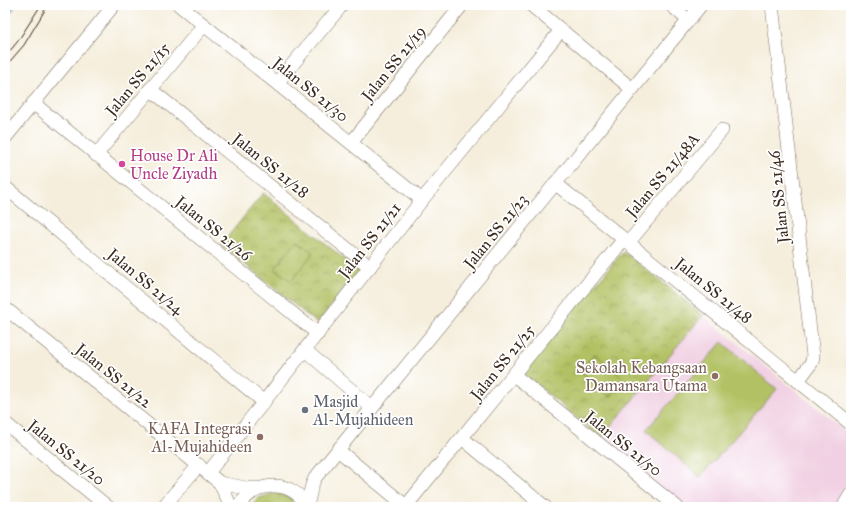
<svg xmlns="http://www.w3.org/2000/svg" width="856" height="512" font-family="'IM FELL Great Primer',serif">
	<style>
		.built { fill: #f1d0e3 }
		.grass { fill: url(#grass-tufts); stroke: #767640 }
		.park { fill: url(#park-crowns); stroke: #767640 }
		.garden { fill: #b2c163; stroke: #767640 }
		.water { fill: #72c1ed; stroke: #567686 }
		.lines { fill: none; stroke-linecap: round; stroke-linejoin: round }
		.minor-casing { stroke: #7c6f60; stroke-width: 14 }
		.minor { stroke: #fff; stroke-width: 13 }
		.tram { stroke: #3b2a1e; stroke-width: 1 }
		.hotel-dot { fill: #d1479c; stroke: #fff; stroke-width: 1.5 }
		.education-dot { fill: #8d6e63; stroke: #fff; stroke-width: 1.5 }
		.worship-dot { fill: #6b7280; stroke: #fff; stroke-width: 1.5 }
		.labels { text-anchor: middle; stroke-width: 3.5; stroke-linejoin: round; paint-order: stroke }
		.street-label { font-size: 16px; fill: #3b2a1e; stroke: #fff }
		.hotel-label { font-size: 16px; fill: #b23c85; stroke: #fff; text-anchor: start }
		.education-label { font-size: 16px; fill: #785e54; stroke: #fff; text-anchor: end }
		.worship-label { font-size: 16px; fill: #5b616d; stroke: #fff; text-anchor: start }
	</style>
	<defs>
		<pattern id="grass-tufts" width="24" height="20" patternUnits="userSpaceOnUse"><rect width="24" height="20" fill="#b2c163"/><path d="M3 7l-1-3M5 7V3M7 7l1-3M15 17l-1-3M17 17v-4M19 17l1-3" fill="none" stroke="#929d51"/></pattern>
		<pattern id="park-crowns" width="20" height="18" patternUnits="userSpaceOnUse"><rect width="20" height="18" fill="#b2c163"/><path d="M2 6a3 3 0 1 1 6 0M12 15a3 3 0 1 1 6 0" fill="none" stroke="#929d51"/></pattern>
	</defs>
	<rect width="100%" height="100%" fill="#fff"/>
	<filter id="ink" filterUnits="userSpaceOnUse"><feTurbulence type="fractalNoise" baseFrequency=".025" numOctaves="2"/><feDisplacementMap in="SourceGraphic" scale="8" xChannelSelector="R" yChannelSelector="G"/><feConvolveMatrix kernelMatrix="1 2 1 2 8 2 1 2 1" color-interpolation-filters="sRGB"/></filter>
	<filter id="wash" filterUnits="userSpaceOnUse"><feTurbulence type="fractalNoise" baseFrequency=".012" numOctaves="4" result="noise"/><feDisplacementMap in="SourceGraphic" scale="16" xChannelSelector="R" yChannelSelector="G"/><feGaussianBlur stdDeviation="0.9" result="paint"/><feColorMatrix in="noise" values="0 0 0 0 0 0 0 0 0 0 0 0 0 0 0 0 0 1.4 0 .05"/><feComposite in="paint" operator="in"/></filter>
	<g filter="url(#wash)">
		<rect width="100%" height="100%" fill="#f5eedc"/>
		<path class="built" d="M703 315 851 436V482L835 507H685L601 438Z"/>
		<path class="grass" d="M275 493C286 495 293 499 300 507H250L259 498Z"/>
		<g class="park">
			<path d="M263 193 359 271 317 323 221 245Z"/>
			<path d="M623 251 703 315 601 438 523 373Z"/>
		</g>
		<g class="garden">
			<path d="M297 240 313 253 291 281 275 269Z"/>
			<path d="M722 342 777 389 700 477 646 430Z"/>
			<path d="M595 354 625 380 610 397 580 371Z"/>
		</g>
		<path class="water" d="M5 5H16L5 21Z"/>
	</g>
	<g filter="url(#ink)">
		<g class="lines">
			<g class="minor-casing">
				<g id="minor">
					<path d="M179 5 422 200"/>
					<path d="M531 5 632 89"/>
					<path d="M671 5 688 20"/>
					<path d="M772 5 813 356 812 362 798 381"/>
					<path d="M277 83 342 5"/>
					<path d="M150 89 370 267"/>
					<path d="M33 103 318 334"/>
					<path d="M5 138 114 5"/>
					<path d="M351 143 462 5"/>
					<path d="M96 155 204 25"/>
					<path d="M555 183 851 424"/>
					<path d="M5 187 264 402"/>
					<path d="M628 243 722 130"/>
					<path d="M5 308 220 483 231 507"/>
					<path d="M305 350 372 408"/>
					<path d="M514 375 677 507"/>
					<path d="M5 423 108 507"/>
					<path d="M462 438 545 507"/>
					<path d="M338 450 407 507"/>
					<path d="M208 473 422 200 561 30"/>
					<path d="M220 483 246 488H259"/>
					<path d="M307 506 312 485 315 478 701 5"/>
					<path d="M406 506 624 239"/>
					<path d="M163 507 199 465"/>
					<path d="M238 507C256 480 291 478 308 507"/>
					<path d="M843 507 851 494"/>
				</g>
			</g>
			<use href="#minor" class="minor"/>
			<g class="tram">
				<path d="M5 57 18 41 41 5"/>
				<path d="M5 67 24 45 48 5"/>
			</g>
		</g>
	</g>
	<circle class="hotel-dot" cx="122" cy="164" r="4"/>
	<g class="education-dot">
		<circle cx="715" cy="376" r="4"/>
		<circle cx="260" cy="437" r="4"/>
	</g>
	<circle class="worship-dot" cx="305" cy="410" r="4"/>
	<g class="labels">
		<g class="street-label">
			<text transform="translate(393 63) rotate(-51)" y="6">Jalan SS 21/19</text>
			<text transform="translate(137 79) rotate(-50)" y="6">Jalan SS 21/15</text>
			<text transform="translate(311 89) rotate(39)" y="6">Jalan SS 21/30</text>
			<text transform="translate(271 165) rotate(39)" y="6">Jalan SS 21/28</text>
			<text transform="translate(662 175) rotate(-50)" y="6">Jalan SS 21/48A</text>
			<text transform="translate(778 197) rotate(-96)" y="6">Jalan SS 21/46</text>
			<text transform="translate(214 228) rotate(39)" y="6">Jalan SS 21/26</text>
			<text transform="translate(495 231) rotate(-51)" y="6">Jalan SS 21/23</text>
			<text transform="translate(369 240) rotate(-52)" y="6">Jalan SS 21/21</text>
			<text transform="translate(146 281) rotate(40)" y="6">Jalan SS 21/24</text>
			<text transform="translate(714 290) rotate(39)" y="6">Jalan SS 21/48</text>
			<text transform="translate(502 362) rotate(-51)" y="6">Jalan SS 21/25</text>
			<text transform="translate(114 375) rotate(39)" y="6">Jalan SS 21/22</text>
			<text transform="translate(624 443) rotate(39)" y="6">Jalan SS 21/50</text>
			<text transform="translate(67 452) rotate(39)" y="6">Jalan SS 21/20</text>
		</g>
		<g class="hotel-label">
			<text x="130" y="161">House Dr Ali<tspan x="130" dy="18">Uncle Ziyadh</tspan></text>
		</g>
		<g class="education-label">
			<text x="707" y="373">Sekolah Kebangsaan<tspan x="707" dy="18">Damansara Utama</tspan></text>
			<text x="252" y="434">KAFA Integrasi<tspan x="252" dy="18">Al-Mujahideen</tspan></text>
		</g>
		<g class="worship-label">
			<text x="313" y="407">Masjid<tspan x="313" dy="18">Al-Mujahideen</tspan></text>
		</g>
	</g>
	<rect width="856" height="512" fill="none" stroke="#fff" stroke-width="20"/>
</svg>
